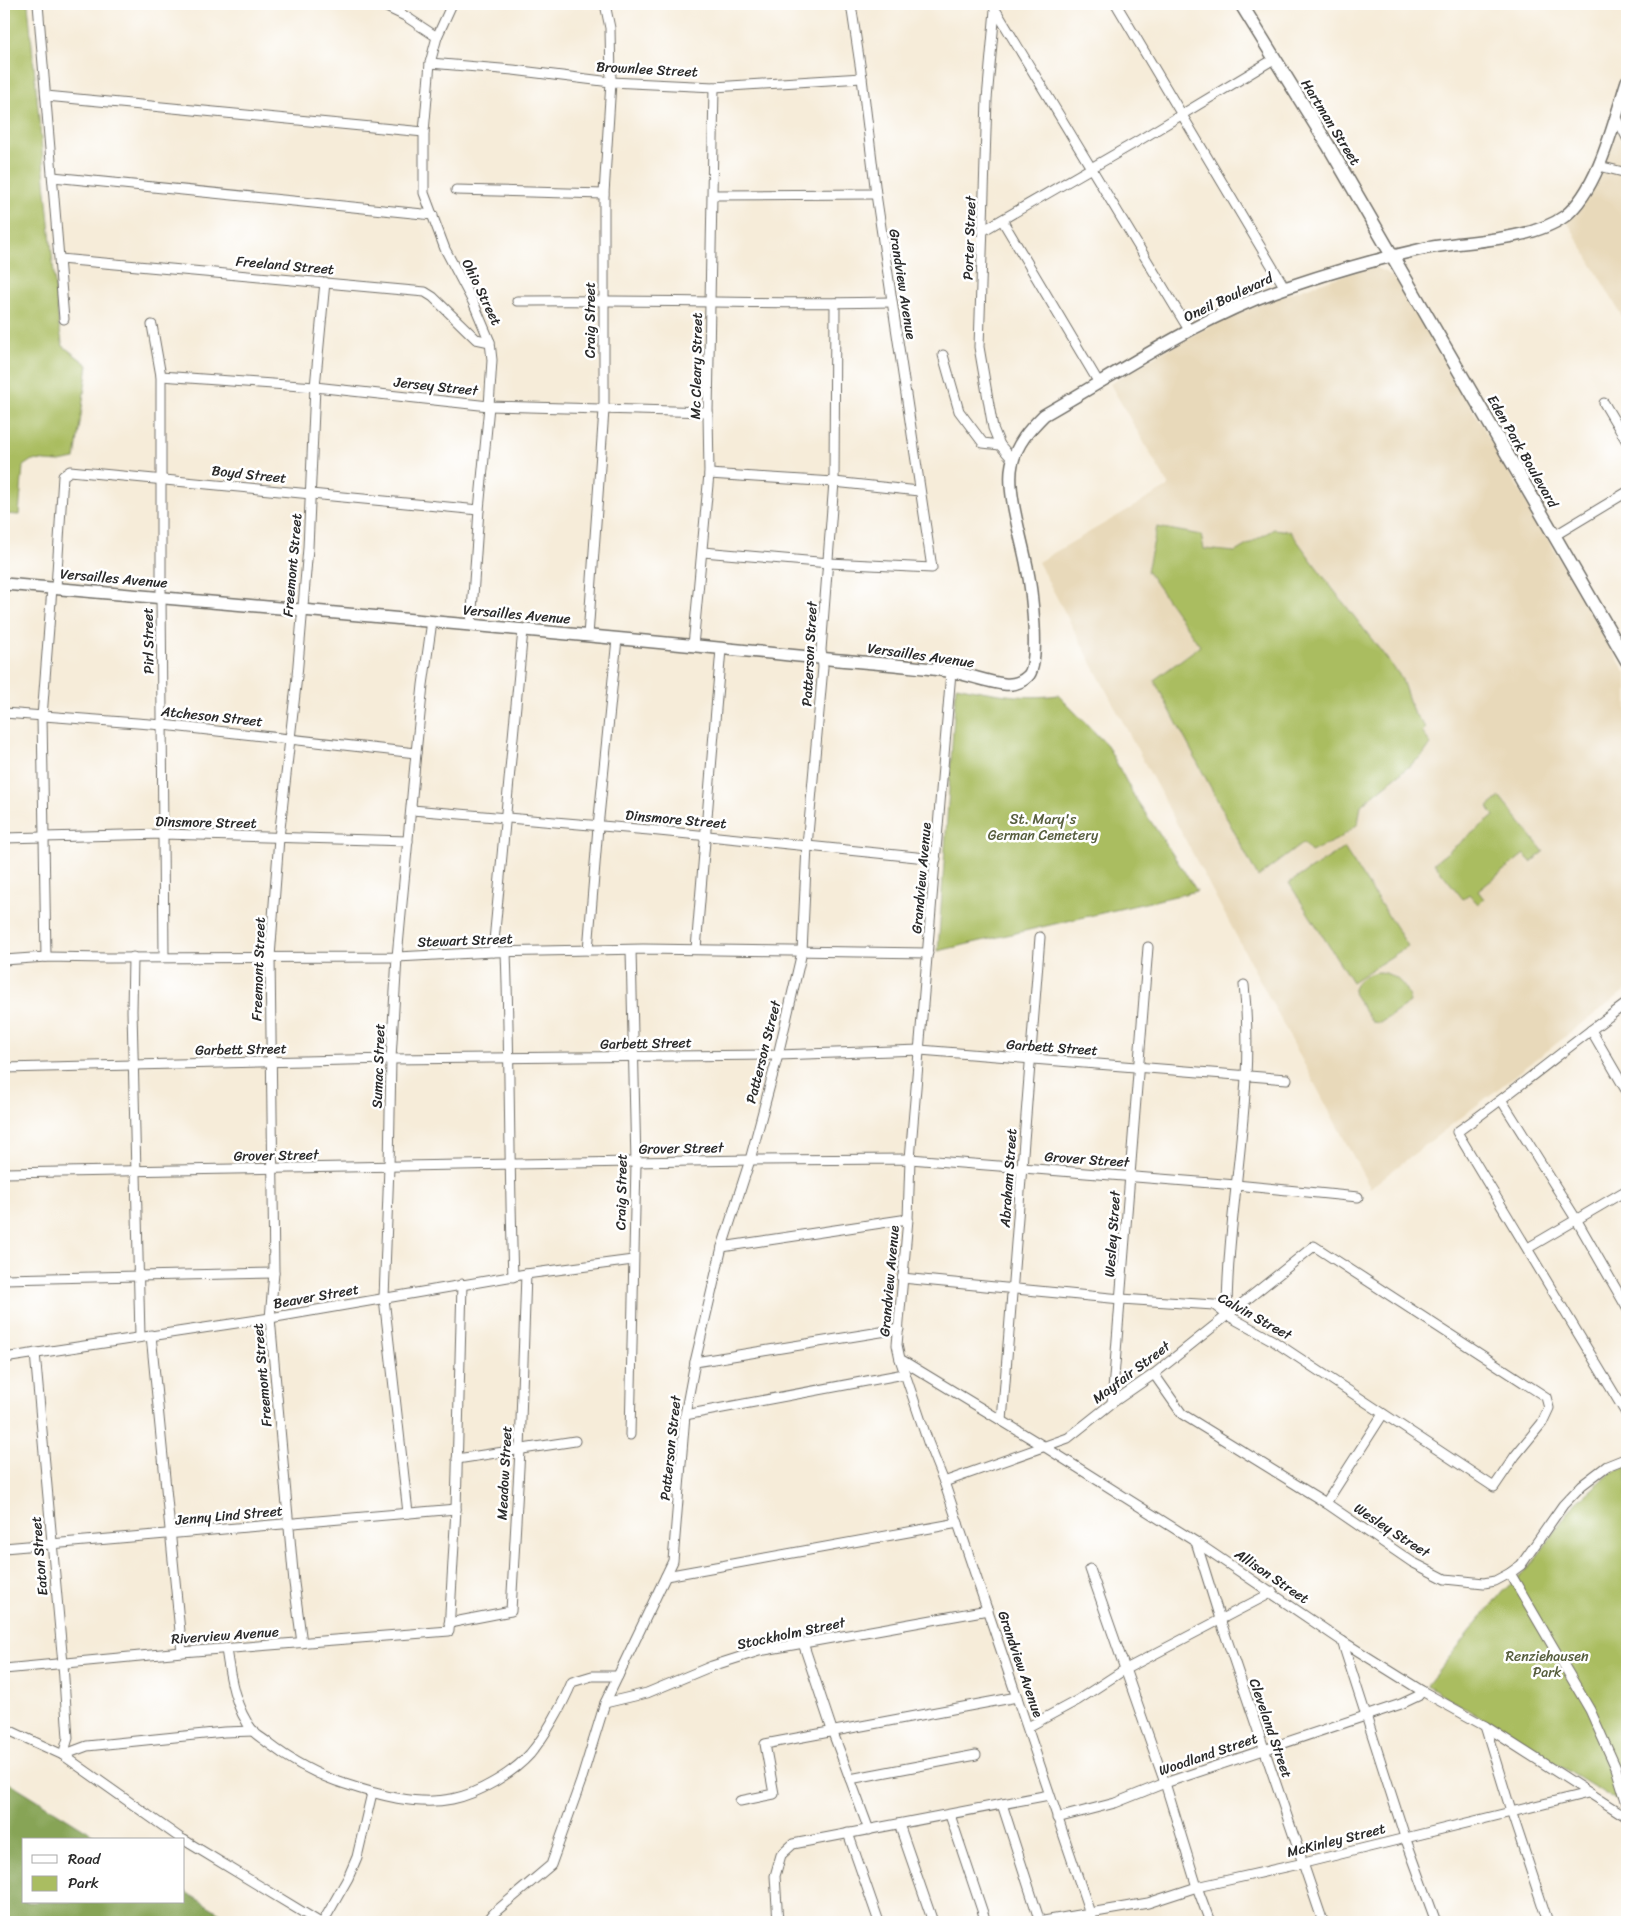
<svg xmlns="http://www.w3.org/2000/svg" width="1631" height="1926" font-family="Sriracha,sans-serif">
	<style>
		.built { fill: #e8d9ba }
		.green { fill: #aabd61; stroke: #6a7446 }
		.forest { fill: #87a457; stroke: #596841 }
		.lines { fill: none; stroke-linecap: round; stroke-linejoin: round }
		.minor-casing { stroke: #726f68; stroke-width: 11 }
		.tertiary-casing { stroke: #726f68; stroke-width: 14 }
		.secondary-casing { stroke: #726f68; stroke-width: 15 }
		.minor { stroke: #fff; stroke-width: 9 }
		.tertiary { stroke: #fff; stroke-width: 11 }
		.secondary { stroke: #fff; stroke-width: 12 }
		.labels { text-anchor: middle; stroke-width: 5; stroke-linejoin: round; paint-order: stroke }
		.street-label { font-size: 14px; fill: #2b2b2b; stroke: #fff }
		.park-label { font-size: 14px; fill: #575e3e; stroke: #fff }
	</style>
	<rect width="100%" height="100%" fill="#fff"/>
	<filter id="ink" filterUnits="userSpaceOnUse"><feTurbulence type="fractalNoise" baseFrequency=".02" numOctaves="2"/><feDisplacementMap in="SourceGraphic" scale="10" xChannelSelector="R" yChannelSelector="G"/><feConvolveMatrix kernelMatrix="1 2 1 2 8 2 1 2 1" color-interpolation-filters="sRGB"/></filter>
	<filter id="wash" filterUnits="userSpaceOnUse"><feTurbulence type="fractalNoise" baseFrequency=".0096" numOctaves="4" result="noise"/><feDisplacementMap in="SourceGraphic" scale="20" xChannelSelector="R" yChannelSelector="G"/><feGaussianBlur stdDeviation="1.12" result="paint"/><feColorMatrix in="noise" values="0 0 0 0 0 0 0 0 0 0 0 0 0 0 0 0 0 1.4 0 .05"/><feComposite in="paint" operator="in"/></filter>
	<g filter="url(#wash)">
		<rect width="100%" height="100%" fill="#f6ecd9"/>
		<g class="built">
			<path d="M1616 116 1627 138V325L1564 216 1579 201Z"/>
			<path d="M1372 266 1386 272 1398 281 1627 675V989L1370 1188 1038 562 1169 486 1110 384 1163 352 1219 321 1272 299Z"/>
		</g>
		<g class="green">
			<path d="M4 4H28L59 326 63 346 88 365 75 459 59 462 32 460 23 466 19 515 4 514Z"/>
			<path d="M1157 527 1201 535 1204 549 1235 552 1274 529 1290 531 1329 584 1401 677 1413 712 1426 728 1422 732 1431 744 1423 755 1361 805 1358 824 1340 838 1311 852 1303 843 1258 877 1154 680 1200 646 1147 571Z"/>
			<path d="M956 686C991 693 1023 700 1058 695L1107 745 1134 796 1197 891 938 951Z"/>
			<path d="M1500 797 1544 852 1531 862 1524 854 1478 891 1484 899 1478 904 1469 894 1463 899 1434 863 1494 816 1488 807Z"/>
			<path d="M1344 848 1408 946 1352 982 1289 883Z"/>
			<path d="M1379 972C1396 974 1407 985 1410 1003L1380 1023 1372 1022 1353 993C1354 980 1367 973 1379 972Z"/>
			<path d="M1627 1466V1807L1427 1685 1503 1591 1529 1568 1573 1506 1610 1473Z"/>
		</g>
		<path class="forest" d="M4 1779 102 1840H24V1902H184V1891L230 1919V1922H4Z"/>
	</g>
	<g filter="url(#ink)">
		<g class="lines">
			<g class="minor-casing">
				<g id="minor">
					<path d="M38 4 64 319"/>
					<path d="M380 4 405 16 437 37"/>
					<path d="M452 4 437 37 430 63 424 132V193L445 249 474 304 490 342 492 360 489 406 479 510 471 625"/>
					<path d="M992 4 1189 330"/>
					<path d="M1116 4 1285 288"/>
					<path d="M995 10 987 99 979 347 993 428 1000 445 1013 460"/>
					<path d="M430 63 513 70 611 82 714 87 862 78"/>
					<path d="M46 96 424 132"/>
					<path d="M1616 116 1627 138"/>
					<path d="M1599 166 1627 173"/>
					<path d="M53 177 433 215"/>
					<path d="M456 190 604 194"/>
					<path d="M713 195 876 194"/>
					<path d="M1002 220 1099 383"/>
					<path d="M984 230 1138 141 1274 59"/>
					<path d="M60 259 425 292 433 297 476 339 490 342"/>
					<path d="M517 301C642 299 767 305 892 302"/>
					<path d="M152 325 161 376V596L164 957"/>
					<path d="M943 355 959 411 983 443 1000 445"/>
					<path d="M161 376 315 387 489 406 708 412"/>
					<path d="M1604 403 1627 442"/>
					<path d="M709 474 834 482 919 491"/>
					<path d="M1554 536 1627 492"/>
					<path d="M703 552 829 563 932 568 876 194 862 78 851 4"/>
					<path d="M56 588 63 476 70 471 479 510"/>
					<path d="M588 636 604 410V194L611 82 610 28 605 4"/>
					<path d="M693 646 709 474 708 412 714 87"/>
					<path d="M951 672 910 1159 908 1219 897 1345 900 1359 928 1442 944 1482 1093 1922"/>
					<path d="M4 713 163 725 416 753"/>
					<path d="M412 810 649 830 936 859"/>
					<path d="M4 838 163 834 408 841"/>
					<path d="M696 949 721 649"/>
					<path d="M588 950 598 827 617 639"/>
					<path d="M493 952 523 630"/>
					<path d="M506 952C510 1060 509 1169 513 1277"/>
					<path d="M46 957 42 717 52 588"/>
					<path d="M133 957 132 1011 140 1336"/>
					<path d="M4 960 46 957 107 958 397 957 493 952 643 949 928 953"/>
					<path d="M1627 1003C1570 1045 1515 1091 1457 1132L1627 1415"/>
					<path d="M1591 1030 1627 1092"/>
					<path d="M4 1068 391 1059 778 1055 920 1050 1287 1079"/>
					<path d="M1502 1101 1576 1219 1627 1308"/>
					<path d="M4 1173 750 1160 910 1159 1236 1185 1358 1197"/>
					<path d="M722 1247 908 1219"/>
					<path d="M1528 1248 1627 1190"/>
					<path d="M902 1278 1121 1299 1214 1305 1227 1315 1272 1340 1494 1487 1515 1456 1542 1423 1549 1408 1546 1397 1314 1246 1154 1374 1112 1403 1068 1438 944 1482"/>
					<path d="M4 1279 274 1273"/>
					<path d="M1227 1315C1227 1205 1256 1095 1244 985"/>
					<path d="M151 1335 182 1652"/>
					<path d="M35 1353 63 1664 68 1738 63 1755"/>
					<path d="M4 1358 270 1318 526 1274 633 1260"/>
					<path d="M900 1359 1045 1447 1196 1542 1342 1641 1422 1691 1485 1726 1627 1817"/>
					<path d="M695 1362 899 1329"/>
					<path d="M1154 1374 1182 1414 1326 1503 1412 1562 1445 1579 1484 1583 1495 1581 1510 1573 1521 1565 1563 1505 1582 1485 1607 1466 1627 1458"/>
					<path d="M1112 1403 1148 947"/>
					<path d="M685 1415 904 1374"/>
					<path d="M1002 1421 1040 937"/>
					<path d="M630 1435 636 1163 631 950"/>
					<path d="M457 1459 575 1441"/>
					<path d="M1326 1503 1383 1414"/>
					<path d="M408 1513 384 1298 389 1167 391 1059 397 957 416 753 423 685 432 621"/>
					<path d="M1196 1542 1220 1619 1323 1922"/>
					<path d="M4 1548 456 1509"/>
					<path d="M1090 1569 1165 1783 1197 1887 1210 1922"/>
					<path d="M1510 1573 1590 1710 1616 1768 1627 1804"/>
					<path d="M666 1576 958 1523"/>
					<path d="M449 1623 511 1611 520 1450 526 1274"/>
					<path d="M1342 1641 1405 1837 1436 1922"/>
					<path d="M302 1643 294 1583 270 1318 274 1273 270 957 279 838 297 676 308 548 315 387 325 282"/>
					<path d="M803 1643 833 1733 869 1830"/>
					<path d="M226 1649C230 1677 235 1709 253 1731 257 1736 264 1739 268 1743 291 1761 317 1775 345 1784 378 1795 417 1806 452 1799 478 1794 513 1773 530 1754 546 1735 563 1704 572 1682L592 1676H618"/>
					<path d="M4 1669 182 1652 449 1631 456 1509 462 1284"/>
					<path d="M605 1703 647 1693 712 1666 759 1651 988 1610"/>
					<path d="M1485 1726 1511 1811 1548 1922"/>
					<path d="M1028 1727 1078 1700 1124 1670 1273 1592"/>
					<path d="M4 1728 63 1755 183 1840"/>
					<path d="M63 1755 87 1746 224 1732 254 1731"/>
					<path d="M850 1779 976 1755"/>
					<path d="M740 1801 774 1794 765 1744 1017 1697"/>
					<path d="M1002 1804 1040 1922"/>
					<path d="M950 1815 986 1922"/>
					<path d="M1057 1818 1115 1803 1165 1783 1401 1704 1418 1696 1422 1691"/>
					<path d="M899 1824 933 1922"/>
					<path d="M848 1833 879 1922"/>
					<path d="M184 1840 319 1922"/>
					<path d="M323 1922 348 1878 357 1857 372 1793"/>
					<path d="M487 1922 494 1913 551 1865 581 1781 605 1703 673 1561 685 1415 695 1362 722 1247 750 1160 778 1055 802 952 807 846 823 667 821 650 834 482 835 303"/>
					<path d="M778 1922 775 1876 781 1855 793 1844 1049 1795"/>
					<path d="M1038 1922 1148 1903 1197 1887 1304 1863 1588 1793"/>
				</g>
			</g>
			<g class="tertiary-casing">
				<path id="tertiary" d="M4 584C279 608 554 631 829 659 870 663 912 665 953 672 970 675 987 682 1004 684 1013 685 1022 682 1028 676 1041 664 1031 586 1027 567 1022 539 1006 491 1012 464 1017 443 1029 430 1044 415 1123 370 1201 316 1288 287 1332 272 1377 259 1422 249 1465 240 1530 242 1565 216 1599 189 1614 121 1627 81"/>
			</g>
			<g class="secondary-casing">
				<path id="secondary" d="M1241 4 1328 145 1627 661"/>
			</g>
			<use href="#minor" class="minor"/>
			<use href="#tertiary" class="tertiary"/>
			<use href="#secondary" class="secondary"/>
		</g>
	</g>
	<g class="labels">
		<g class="street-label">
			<text transform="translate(647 69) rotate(3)" y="5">Brownlee Street</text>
			<text transform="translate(1331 122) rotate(58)" y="5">Hartman Street</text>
			<text transform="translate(969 238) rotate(-88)" y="5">Porter Street</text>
			<text transform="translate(285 265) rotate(5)" y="5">Freeland Street</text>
			<text transform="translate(903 284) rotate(81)" y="5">Grandview Avenue</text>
			<text transform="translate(482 292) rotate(64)" y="5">Ohio Street</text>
			<text transform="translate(1228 297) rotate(-25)" y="5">Oneil Boulevard</text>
			<text transform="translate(590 320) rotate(-90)" y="5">Craig Street</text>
			<text transform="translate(696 366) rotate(-89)" y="5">Mc Cleary Street</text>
			<text transform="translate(436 386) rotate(6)" y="5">Jersey Street</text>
			<text transform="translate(1523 451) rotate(60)" y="5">Eden Park Boulevard</text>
			<text transform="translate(249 474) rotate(6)" y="5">Boyd Street</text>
			<text transform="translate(292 565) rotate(-85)" y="5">Freemont Street</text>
			<text transform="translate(114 578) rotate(5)" y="5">Versailles Avenue</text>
			<text transform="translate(517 614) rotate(5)" y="5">Versailles Avenue</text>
			<text transform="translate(148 641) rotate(-91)" y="5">Pirl Street</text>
			<text transform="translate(809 654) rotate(-87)" y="5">Patterson Street</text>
			<text transform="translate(921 655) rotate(8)" y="5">Versailles Avenue</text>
			<text transform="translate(212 716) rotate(6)" y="5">Atcheson Street</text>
			<text transform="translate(676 819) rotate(5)" y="5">Dinsmore Street</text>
			<text transform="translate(206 822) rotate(1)" y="5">Dinsmore Street</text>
			<text transform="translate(921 878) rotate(-85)" y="5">Grandview Avenue</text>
			<text transform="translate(465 940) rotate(-2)" y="5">Stewart Street</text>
			<text transform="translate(258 969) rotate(-88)" y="5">Freemont Street</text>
			<text transform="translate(646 1043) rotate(-1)" y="5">Garbett Street</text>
			<text transform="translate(1052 1047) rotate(4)" y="5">Garbett Street</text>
			<text transform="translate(241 1049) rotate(-1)" y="5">Garbett Street</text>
			<text transform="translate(763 1052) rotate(-76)" y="5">Patterson Street</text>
			<text transform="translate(378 1066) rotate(-88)" y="5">Sumac Street</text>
			<text transform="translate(681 1148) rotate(-1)" y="5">Grover Street</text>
			<text transform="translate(276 1155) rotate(-1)" y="5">Grover Street</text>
			<text transform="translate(1087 1159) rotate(4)" y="5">Grover Street</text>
			<text transform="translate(1008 1178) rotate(-86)" y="5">Abraham Street</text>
			<text transform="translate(621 1192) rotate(-89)" y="5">Craig Street</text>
			<text transform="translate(1112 1234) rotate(-86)" y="5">Wesley Street</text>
			<text transform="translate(889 1281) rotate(-85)" y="5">Grandview Avenue</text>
			<text transform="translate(316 1296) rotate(-10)" y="5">Beaver Street</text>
			<text transform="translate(1255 1316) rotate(29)" y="5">Calvin Street</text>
			<text transform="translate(1131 1372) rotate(-37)" y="5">Mayfair Street</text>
			<text transform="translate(262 1375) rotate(-95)" y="5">Freemont Street</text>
			<text transform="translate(670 1448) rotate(-84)" y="5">Patterson Street</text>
			<text transform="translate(504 1473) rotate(-87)" y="5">Meadow Street</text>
			<text transform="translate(229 1515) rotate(-5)" y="5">Jenny Lind Street</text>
			<text transform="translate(1392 1530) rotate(33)" y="5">Wesley Street</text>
			<text transform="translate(39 1556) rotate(-95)" y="5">Eaton Street</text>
			<text transform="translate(1272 1576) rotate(34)" y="5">Allison Street</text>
			<text transform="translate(791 1633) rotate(-12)" y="5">Stockholm Street</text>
			<text transform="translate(225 1635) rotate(-4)" y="5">Riverview Avenue</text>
			<text transform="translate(1021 1664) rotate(71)" y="5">Grandview Avenue</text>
			<text transform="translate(1271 1728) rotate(71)" y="5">Cleveland Street</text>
			<text transform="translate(1208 1754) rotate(-19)" y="5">Woodland Street</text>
			<text transform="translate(1336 1840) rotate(-14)" y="5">McKinley Street</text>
		</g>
		<g class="park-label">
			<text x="1043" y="824">St. Mary's<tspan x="1043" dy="16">German Cemetery</tspan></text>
			<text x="1547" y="1661">Renziehausen<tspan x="1547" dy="16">Park</tspan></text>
		</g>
	</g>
	<rect width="1631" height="1926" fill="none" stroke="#fff" stroke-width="20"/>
	<rect x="22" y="1838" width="162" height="65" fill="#ffffff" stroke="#aaaaaa"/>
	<rect x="32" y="1855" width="25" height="8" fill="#ffffff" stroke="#aaaaaa"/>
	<text x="68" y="1864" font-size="15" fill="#2b2b2b">Road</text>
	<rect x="32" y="1876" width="25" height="15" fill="#aabd61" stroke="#aaaaaa"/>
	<text x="68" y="1888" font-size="15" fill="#2b2b2b">Park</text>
</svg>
